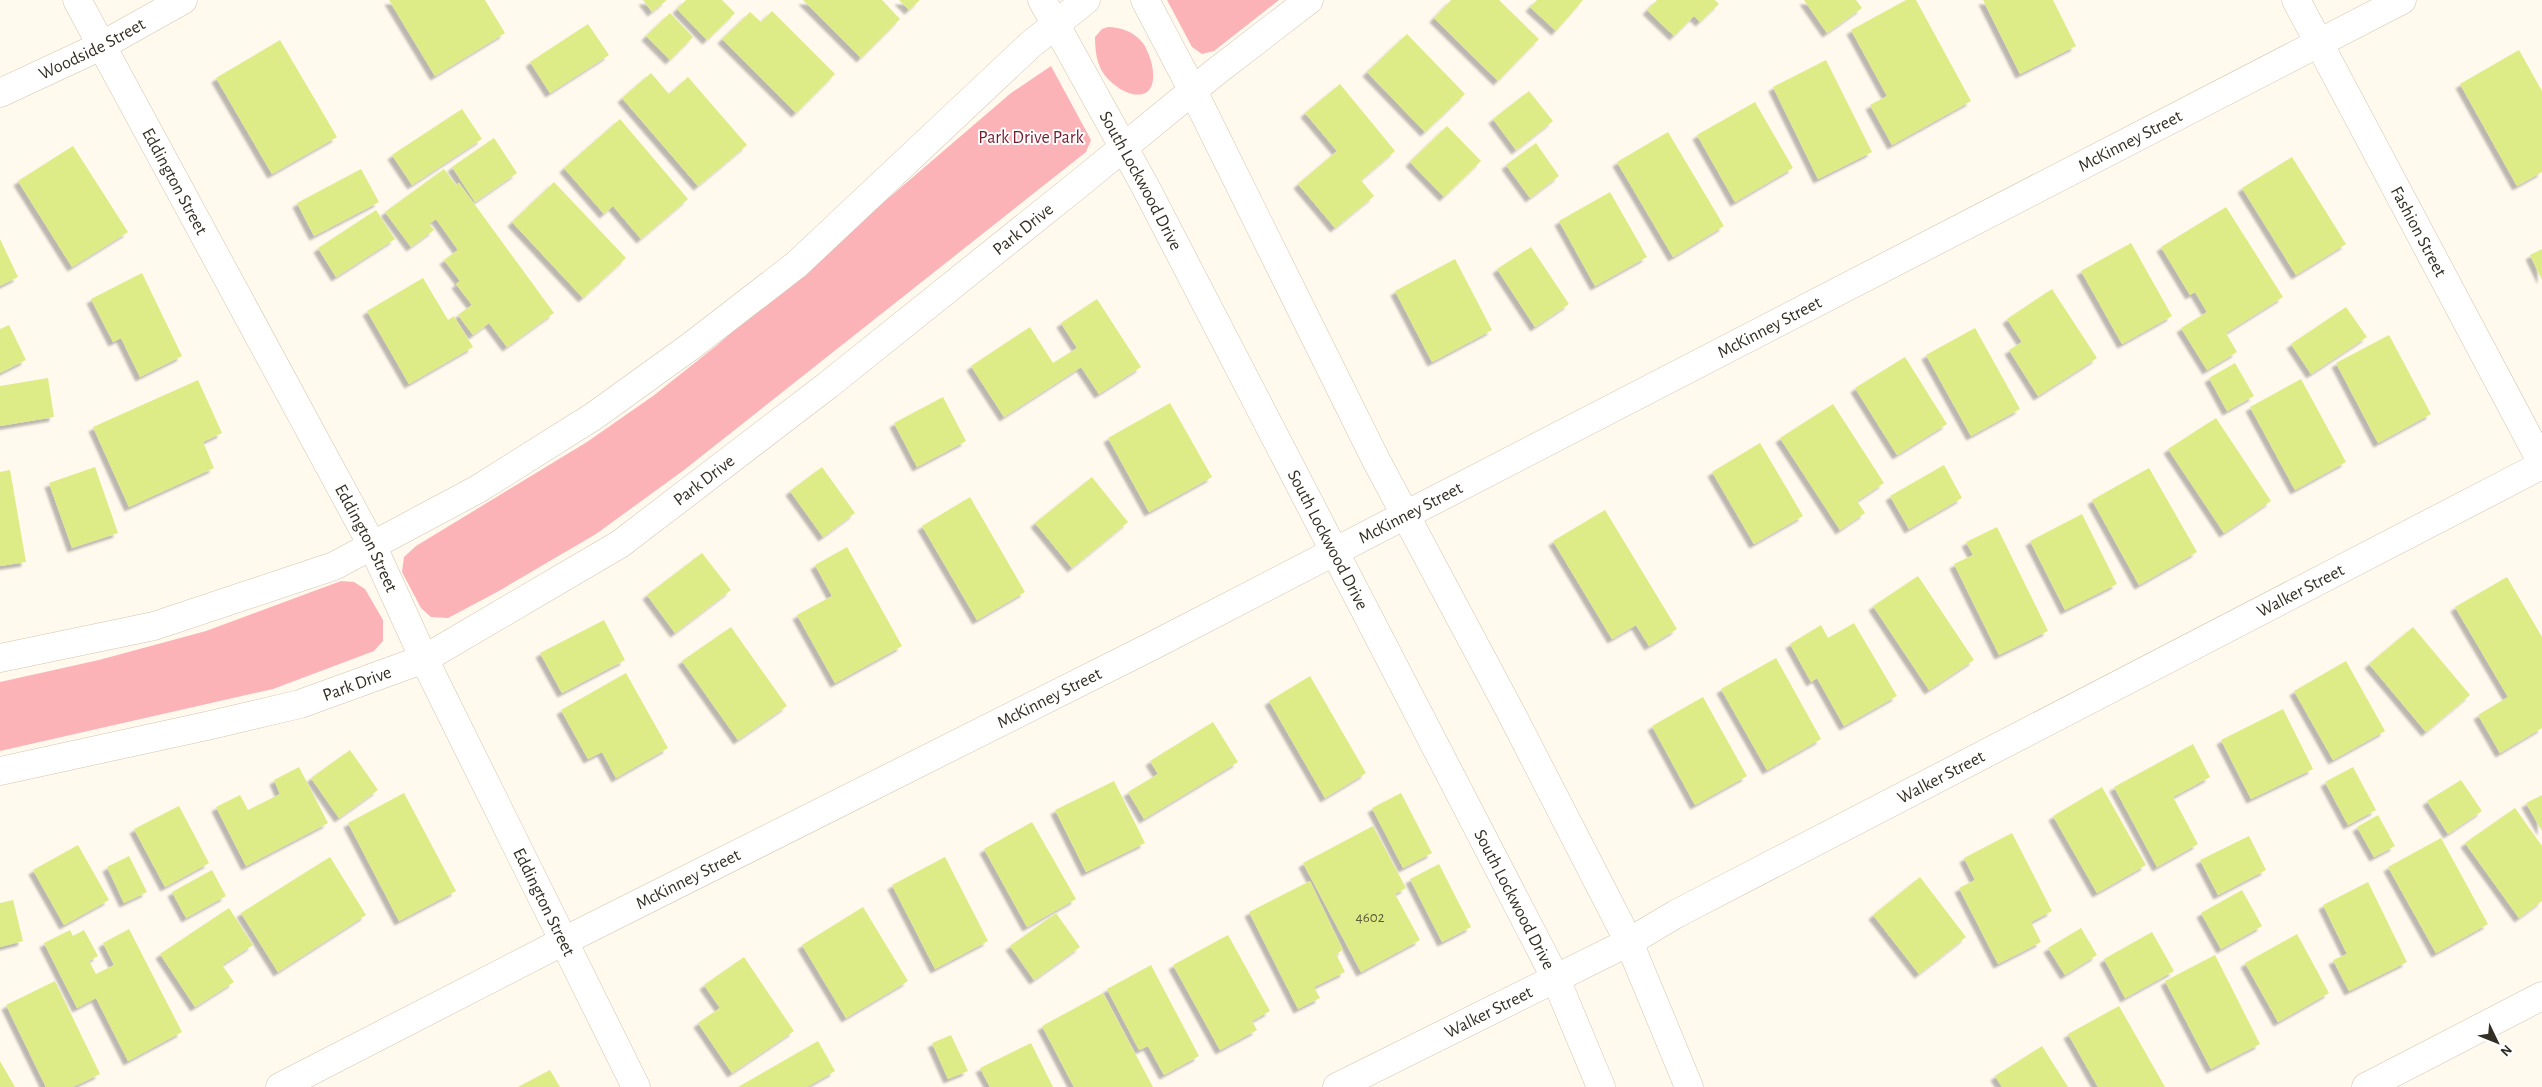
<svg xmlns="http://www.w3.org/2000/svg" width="2542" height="1087" font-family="'Alegreya Sans',sans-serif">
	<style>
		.green { fill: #fcb3b8 }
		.building { fill: #deec87; filter: url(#shadow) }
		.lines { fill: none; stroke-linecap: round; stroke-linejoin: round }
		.minor-casing { stroke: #d3c5ac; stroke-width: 29 }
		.tertiary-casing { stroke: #d3c5ac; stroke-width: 29 }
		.secondary-casing { stroke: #d3c5ac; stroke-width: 29 }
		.minor { stroke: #fff; stroke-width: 28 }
		.tertiary { stroke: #fff; stroke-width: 28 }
		.secondary { stroke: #fff; stroke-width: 28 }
		.labels { text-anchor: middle; stroke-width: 4; stroke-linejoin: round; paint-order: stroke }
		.number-label { font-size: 15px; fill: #5e5e3e }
		.street-label { font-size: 18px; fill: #342f25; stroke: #fff }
		.park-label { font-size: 18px; fill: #771c2e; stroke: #fff }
	</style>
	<defs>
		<filter id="shadow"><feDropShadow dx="-4.5" dy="4.5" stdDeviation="1" flood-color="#0004"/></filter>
	</defs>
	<rect width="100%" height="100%" fill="#fff9ee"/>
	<g class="green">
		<path d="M1167 0H1279L1214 51 1202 54 1192 47Z"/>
		<path d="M1108 27C1120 27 1134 32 1142 42 1150 52 1160 82 1147 92 1132 102 1105 81 1100 67 1096 58 1095 47 1095 37L1102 29Z"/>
		<path d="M1051 66 1091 140 1086 152 684 470 596 534 497 592 448 618 431 617 421 608 402 572 404 557 416 546 587 442 653 396 716 346 1011 93Z"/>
		<path d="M341 581 354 582 365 589 383 620V641L374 651 273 689 0 751V682L99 660 206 631Z"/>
	</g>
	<g class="building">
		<path d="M389 0H485L505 33 435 76Z"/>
		<path d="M643 0H667L652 12Z"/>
		<path d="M686 0H722L735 13 707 40 677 9Z"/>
		<path d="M803 0H882L900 19 861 58Z"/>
		<path d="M899 0H920L909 10Z"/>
		<path d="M1451 0H1499L1539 39 1498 81 1434 18Z"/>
		<path d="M1537 0H1583L1556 31 1530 7Z"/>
		<path d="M1657 0H1715L1719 4 1700 22 1694 16 1674 36 1647 10Z"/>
		<path d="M1804 0H1856L1862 8 1827 33Z"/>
		<path d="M1906 0H1916L1971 101 1892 145 1870 105 1887 96 1851 30Z"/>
		<path d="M1983 0H2053L2076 46 2020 74Z"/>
		<path d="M772 11 835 74 796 113 722 39 750 12 761 22Z"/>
		<path d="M670 13 693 37 670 60 646 36Z"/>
		<path d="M588 24 609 55 550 93 530 62Z"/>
		<path d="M1407 34 1465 94 1425 132 1367 72Z"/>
		<path d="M280 40 337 137 272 174 216 78Z"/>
		<path d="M2519 50 2542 91V172L2517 186 2460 84Z"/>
		<path d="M1826 60 1872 152 1818 179 1773 87Z"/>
		<path d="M651 73 669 94 688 77 747 145 698 186 622 98Z"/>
		<path d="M1340 84 1395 151 1361 180 1374 196 1335 228 1298 184 1337 151 1305 113Z"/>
		<path d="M1529 91 1553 121 1516 150 1493 119Z"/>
		<path d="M1755 102 1793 168 1735 202 1697 135Z"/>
		<path d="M462 109 482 139 412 185 392 155Z"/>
		<path d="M620 119 688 199 641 239 613 206 604 214 564 168Z"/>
		<path d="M1447 126 1481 161 1444 197 1410 162Z"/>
		<path d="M1668 132 1724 226 1673 257 1617 162Z"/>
		<path d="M494 138 517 173 475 202 452 167Z"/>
		<path d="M1536 143 1559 176 1530 198 1506 165Z"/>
		<path d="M73 146 128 232 72 267 18 181Z"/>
		<path d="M2292 157 2346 244 2296 275 2242 188Z"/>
		<path d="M361 169 379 202 314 236 297 203Z"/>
		<path d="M444 169 456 185 459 183 554 313 507 347 489 323 473 335 458 315 472 305 456 284 460 281 444 260 458 250 436 219 429 224 434 230 411 247 385 212Z"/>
		<path d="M554 182 626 258 583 298 512 222Z"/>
		<path d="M1610 192 1647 257 1595 286 1559 221Z"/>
		<path d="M2226 207 2283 297 2226 333 2237 352 2207 370 2181 328 2207 312 2195 292 2190 295 2161 247Z"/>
		<path d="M376 210 395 239 336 277 318 248Z"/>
		<path d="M0 239 18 277 0 286Z"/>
		<path d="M2131 243 2172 316 2122 344 2081 271Z"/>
		<path d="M1531 247 1569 304 1535 327 1497 269Z"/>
		<path d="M2542 249V280L2530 255Z"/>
		<path d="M1455 259 1492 330 1432 362 1395 291Z"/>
		<path d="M142 273 182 356 140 377 121 338 113 342 91 299Z"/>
		<path d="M423 278 448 320 454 316 473 347 409 384 367 311Z"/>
		<path d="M2052 289 2097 358 2038 396 2009 350 2022 342 2007 319Z"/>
		<path d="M1097 299 1141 367 1099 394 1081 367 1004 417 971 366 1030 327 1053 363 1077 348 1061 323Z"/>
		<path d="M2346 307 2367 337 2311 374 2291 344Z"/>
		<path d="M9 325 26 360 0 373V329Z"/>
		<path d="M1975 328 2020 409 1971 436 1926 355Z"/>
		<path d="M2389 335 2431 414 2378 443 2336 363Z"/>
		<path d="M1905 357 1947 424 1897 455 1855 388Z"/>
		<path d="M2235 363 2254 396 2227 411 2209 378Z"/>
		<path d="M48 378 54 417 0 426V386Z"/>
		<path d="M2301 379 2346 462 2295 490 2250 407Z"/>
		<path d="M198 380 222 433 203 442 214 468 129 507 93 427Z"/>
		<path d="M943 397 966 441 917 467 894 423Z"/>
		<path d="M1170 403 1212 477 1149 512 1108 438Z"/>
		<path d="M1833 404 1884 483 1857 501 1865 513 1840 530 1780 438Z"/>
		<path d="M2216 418 2271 501 2224 533 2168 449Z"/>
		<path d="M1760 443 1803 516 1754 544 1712 472Z"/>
		<path d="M1944 465 1962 498 1909 529 1890 496Z"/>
		<path d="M95 467 118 533 72 548 49 483Z"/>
		<path d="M822 467 855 513 823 537 790 491Z"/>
		<path d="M2149 468 2197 552 2139 585 2092 500Z"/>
		<path d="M10 470 26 562 0 566V472Z"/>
		<path d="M1092 477 1128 522 1072 568 1035 523Z"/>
		<path d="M970 497 1025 592 977 620 922 526Z"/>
		<path d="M1605 510 1677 629 1649 646 1636 625 1612 639 1553 541Z"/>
		<path d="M2082 514 2117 584 2065 610 2030 541Z"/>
		<path d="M1997 527 2048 631 1999 655 1954 564 1973 555 1966 542Z"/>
		<path d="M847 547 902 646 835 683 797 615 832 596 815 565Z"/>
		<path d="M702 553 731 590 675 633 647 595Z"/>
		<path d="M1918 576 1974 660 1929 690 1873 606Z"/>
		<path d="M2507 577 2542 637V728L2500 753 2478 715 2508 697 2455 607Z"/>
		<path d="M604 620 625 660 562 693 540 653Z"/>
		<path d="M1854 623 1897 696 1844 726 1817 678 1811 682 1790 644 1821 625 1828 638Z"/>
		<path d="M731 627 787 706 738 740 682 661Z"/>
		<path d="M2413 627 2470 695 2426 732 2369 664Z"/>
		<path d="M1776 658 1821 739 1767 770 1721 689Z"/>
		<path d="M2346 661 2385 731 2333 760 2294 691Z"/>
		<path d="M626 673 668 748 616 778 602 752 588 759 561 710Z"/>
		<path d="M1310 676 1366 773 1325 798 1269 701Z"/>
		<path d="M1703 697 1747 776 1695 805 1652 726Z"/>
		<path d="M2283 709 2313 769 2251 799 2221 740Z"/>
		<path d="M1213 722 1238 762 1144 819 1128 792 1158 774 1150 761Z"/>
		<path d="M2193 744 2210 777 2173 797 2198 844 2157 867 2114 787Z"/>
		<path d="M350 750 378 790 339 818 311 778Z"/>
		<path d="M299 767 328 823 246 866 216 807 240 795 248 810 280 794 274 780Z"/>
		<path d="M2353 767 2376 810 2348 825 2325 782Z"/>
		<path d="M2461 780 2482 811 2448 834 2427 801Z"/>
		<path d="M1114 781 1145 843 1086 872 1055 810Z"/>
		<path d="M2102 787 2146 865 2097 893 2053 816Z"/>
		<path d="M404 793 456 891 399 921 348 823Z"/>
		<path d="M1401 793 1432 853 1403 868 1372 808Z"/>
		<path d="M2542 795V831L2526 803Z"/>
		<path d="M179 806 209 863 165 887 134 829Z"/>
		<path d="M2515 808 2542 846V901L2519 918 2465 843Z"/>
		<path d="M2378 815 2395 846 2374 857 2357 827Z"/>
		<path d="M1032 822 1076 899 1027 927 984 849Z"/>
		<path d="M1373 826 1406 888 1395 894 1420 940 1361 972 1303 863Z"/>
		<path d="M2012 833 2052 911 2031 922 2041 942 1998 964 1959 888 1975 880 1964 858Z"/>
		<path d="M2249 836 2266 870 2218 895 2200 860Z"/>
		<path d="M2441 838 2488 924 2436 953 2388 867Z"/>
		<path d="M78 845 109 900 64 925 33 870Z"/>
		<path d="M129 856 147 892 124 903 107 867Z"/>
		<path d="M330 857 366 915 278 972 241 913Z"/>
		<path d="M945 857 988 941 935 969 892 885Z"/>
		<path d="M1439 864 1471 927 1442 942 1410 879Z"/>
		<path d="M212 870 226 896 186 918 172 892Z"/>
		<path d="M1920 877 1966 937 1919 974 1873 915Z"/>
		<path d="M1310 881 1343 950 1336 954 1345 972 1314 987 1320 998 1298 1009 1249 912Z"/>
		<path d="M2368 882 2407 962 2349 991 2333 960 2347 954 2323 905Z"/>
		<path d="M2242 890 2262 926 2221 949 2201 913Z"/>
		<path d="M13 900 23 941 0 947V903Z"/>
		<path d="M863 907 908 981 846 1018 802 945Z"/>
		<path d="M229 908 253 945 222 965 234 982 195 1007 160 954Z"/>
		<path d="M1056 913 1080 947 1034 980 1010 946Z"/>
		<path d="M2081 928 2097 955 2065 975 2048 948Z"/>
		<path d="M129 929 182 1032 128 1061 96 998 77 1008 44 943 70 930 73 936 84 930 98 956 89 961 96 974 114 965 103 943Z"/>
		<path d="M2152 932 2174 971 2125 998 2104 959Z"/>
		<path d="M2297 934 2329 993 2278 1022 2245 963Z"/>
		<path d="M1228 935 1270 1011 1252 1021 1257 1030 1220 1050 1173 965Z"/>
		<path d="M2215 955 2260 1044 2211 1069 2165 981Z"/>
		<path d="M744 957 794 1031 732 1073 698 1023 720 1008 704 985Z"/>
		<path d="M1151 965 1199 1056 1164 1075 1148 1046 1139 1050 1107 989Z"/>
		<path d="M55 981 100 1074 73 1087H46L6 1005Z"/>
		<path d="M1103 993 1153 1087H1074L1042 1026Z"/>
		<path d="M2119 1006 2165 1087H2098L2068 1034Z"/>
		<path d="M951 1035 968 1071 948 1079 932 1043Z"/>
		<path d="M818 1041 835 1071 807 1087H738Z"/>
		<path d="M1031 1043 1053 1087H990L980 1068Z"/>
		<path d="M2042 1046 2068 1087H2002L1995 1076Z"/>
		<path d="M0 1061 15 1087H0Z"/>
		<path d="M550 1070 560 1087H518Z"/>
	</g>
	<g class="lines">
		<g class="minor-casing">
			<g id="minor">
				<path id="s1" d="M77 0 373 547 424 659 636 1087"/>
				<path id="s2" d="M2296 0 2542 463"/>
				<path id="s3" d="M0 93 101 46 183 0"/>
				<path d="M0 658 154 626 334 566 478 489 594 416 691 346 796 265 1030 45 1086 0"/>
				<path id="s4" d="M0 771 211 725 300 704 424 659 620 544 828 385 1080 183 1213 74 1309 0"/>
				<path id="s5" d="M1337 1087 1629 942 1676 914 2542 465"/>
				<path d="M2366 1087 2542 996"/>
			</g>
		</g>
		<g class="tertiary-casing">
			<g id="tertiary">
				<path id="s6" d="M280 1087 562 942 1152 646 2402 0"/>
			</g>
		</g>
		<g class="secondary-casing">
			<g id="secondary">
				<path id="s7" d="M1042 0 1145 186 1555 977 1601 1087"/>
				<path d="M1145 0 1193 91 1376 460 1510 711 1629 942 1689 1087"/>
			</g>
		</g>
		<use href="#minor" class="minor"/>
		<use href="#tertiary" class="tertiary"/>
		<use href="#secondary" class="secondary"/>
	</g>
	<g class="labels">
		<g class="number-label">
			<text x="1370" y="922">4602</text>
		</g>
		<g class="street-label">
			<text dy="6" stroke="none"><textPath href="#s3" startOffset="102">Woodside Street</textPath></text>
			<text dy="6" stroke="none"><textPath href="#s6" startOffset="2078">McKinney Street</textPath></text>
			<text dy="6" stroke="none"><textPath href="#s7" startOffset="206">South Lockwood Drive</textPath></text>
			<text dy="6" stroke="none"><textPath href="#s1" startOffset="206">Eddington Street</textPath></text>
			<text dy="6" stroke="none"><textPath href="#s4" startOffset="1178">Park Drive</textPath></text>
			<text dy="6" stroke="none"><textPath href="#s2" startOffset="262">Fashion Street</textPath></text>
			<text dy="6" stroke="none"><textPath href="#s6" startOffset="1672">McKinney Street</textPath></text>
			<text dy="6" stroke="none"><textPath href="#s4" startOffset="772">Park Drive</textPath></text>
			<text dy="6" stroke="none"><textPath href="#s6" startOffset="1268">McKinney Street</textPath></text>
			<text dy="6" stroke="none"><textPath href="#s1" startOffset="611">Eddington Street</textPath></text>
			<text dy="6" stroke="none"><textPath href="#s7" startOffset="611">South Lockwood Drive</textPath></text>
			<text dy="6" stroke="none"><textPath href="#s5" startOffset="1084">Walker Street</textPath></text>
			<text dy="6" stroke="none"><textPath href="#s4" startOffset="368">Park Drive</textPath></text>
			<text dy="6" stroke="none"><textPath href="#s6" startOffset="862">McKinney Street</textPath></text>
			<text dy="6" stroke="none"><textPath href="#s5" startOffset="679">Walker Street</textPath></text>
			<text dy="6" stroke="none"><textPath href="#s6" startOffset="458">McKinney Street</textPath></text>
			<text dy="6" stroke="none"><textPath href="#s7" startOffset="1016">South Lockwood Drive</textPath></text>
			<text dy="6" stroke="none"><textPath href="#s1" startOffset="1016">Eddington Street</textPath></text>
			<text dy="6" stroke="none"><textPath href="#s5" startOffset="169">Walker Street</textPath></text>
		</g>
		<g class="park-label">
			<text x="1031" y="143">Park Drive Park</text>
		</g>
	</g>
	<g transform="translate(2497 1042) rotate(133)" stroke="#ffffff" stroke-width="4" paint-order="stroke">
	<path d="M0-4L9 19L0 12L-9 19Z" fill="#342f25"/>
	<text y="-8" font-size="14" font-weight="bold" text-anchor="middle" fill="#342f25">N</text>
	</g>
</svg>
